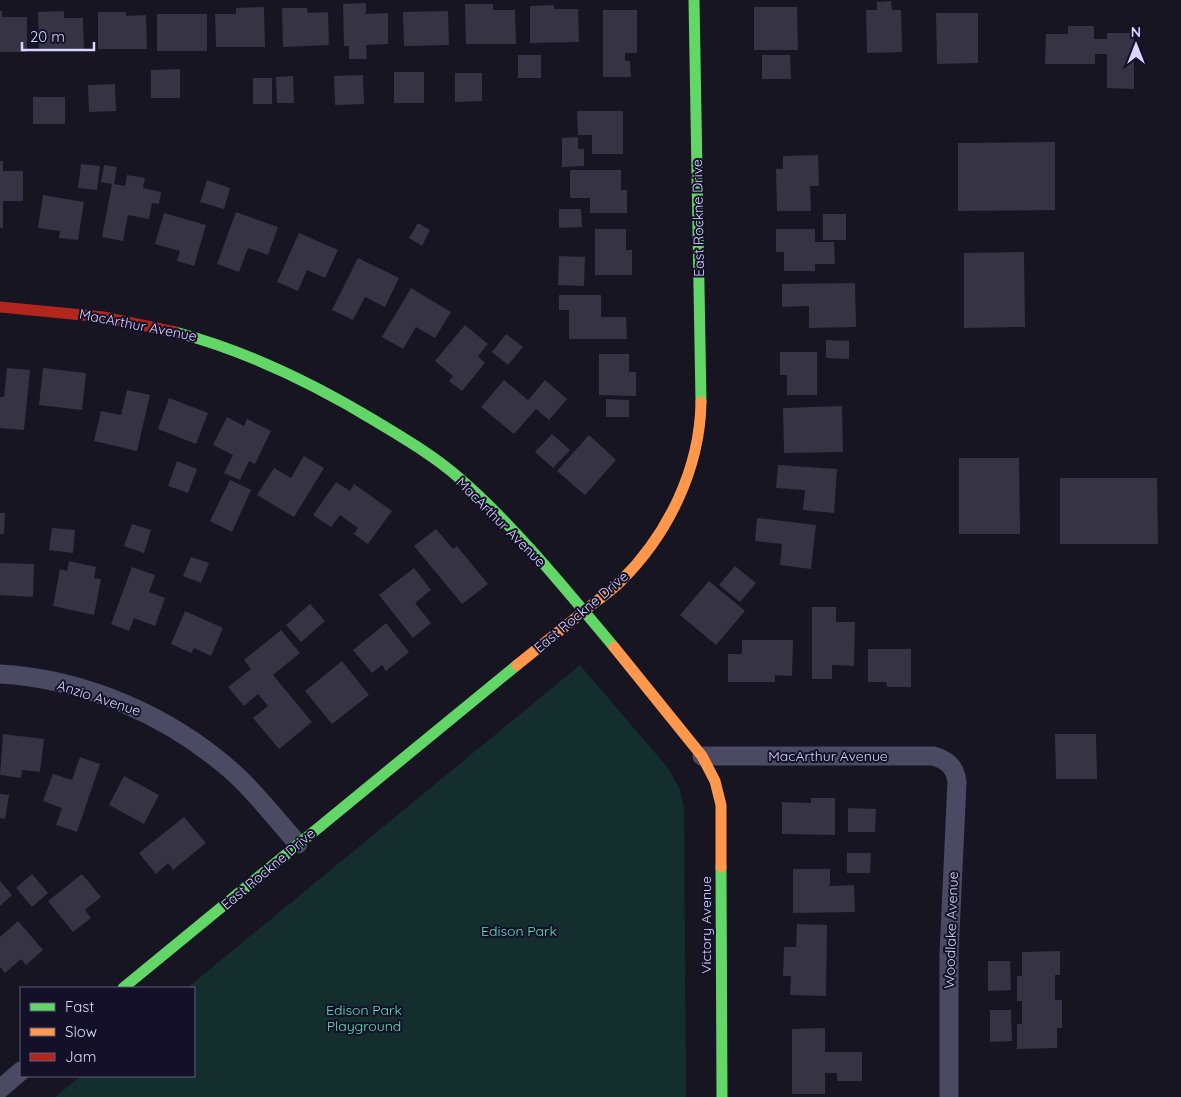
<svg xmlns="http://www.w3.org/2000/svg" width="1181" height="1097" font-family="Quicksand,sans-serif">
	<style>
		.green { fill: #142d2d }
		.building { fill: #353344 }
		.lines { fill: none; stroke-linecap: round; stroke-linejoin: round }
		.street { stroke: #4b4a63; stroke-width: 19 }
		.fast { stroke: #63d668; stroke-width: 11 }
		.slow { stroke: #ff974d; stroke-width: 11 }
		.jam { stroke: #b3261e; stroke-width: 11 }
		.labels { text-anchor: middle; stroke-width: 4; stroke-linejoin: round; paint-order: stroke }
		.street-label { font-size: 14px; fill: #d9d6ff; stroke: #131027 }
		.park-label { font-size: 14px; fill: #61dfbc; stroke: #131027 }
	</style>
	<rect width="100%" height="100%" fill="#171522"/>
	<path class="green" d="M580 665 668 768 680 790 684 809 686 1097H55L81 1076H194V988H187Z"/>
	<g class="building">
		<path d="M891 1 892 10H901L902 52 867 53 866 10H877V2Z"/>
		<path d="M366 3V14L388 13V44L366 45 367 59H349V46H344L343 4Z"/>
		<path d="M465 4H493V10H515L516 44H466Z"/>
		<path d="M554 5V9H578L579 42 530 43V6Z"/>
		<path d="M264 7 265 47H216L215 14H236V8Z"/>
		<path d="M754 7H797L798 50H754Z"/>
		<path d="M282 8H307L308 13 328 12 329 45 283 47Z"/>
		<path d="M603 10H637V53H625V61H630L631 77H603Z"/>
		<path d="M0 11H2V17H27V52H0Z"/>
		<path d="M64 11V18H83L84 50 39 51 38 12Z"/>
		<path d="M448 11 449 45 404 46 403 12Z"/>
		<path d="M98 12H126V16L146 15 147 49H98Z"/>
		<path d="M936 13H978V63L937 64Z"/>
		<rect x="157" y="14" width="50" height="37"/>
		<path d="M1068 26H1094V39H1107V33H1134V89L1107 88V54H1095V64H1045L1046 34H1068Z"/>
		<rect x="518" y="55" width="23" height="23"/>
		<path d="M762 55H790L791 79H762Z"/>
		<path d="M180 69V98H151V70Z"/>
		<rect x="394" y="72" width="30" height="31"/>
		<path d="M455 73H482V101L455 102Z"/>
		<path d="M363 75 364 104 335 105 334 76Z"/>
		<path d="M293 76 294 103H277L276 77Z"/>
		<rect x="253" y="78" width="19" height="26"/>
		<path d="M115 84 116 111 89 112 88 85Z"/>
		<rect x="33" y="97" width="32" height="27"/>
		<path d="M577 111H623V154H592V135H578Z"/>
		<path d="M578 137V149H584V166L562 167V138Z"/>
		<path d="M1055 142V210L958 211V143Z"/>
		<path d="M818 155 819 186H810L811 211H777L776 169H783V156Z"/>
		<path d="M0 161H3V171H23V201H3V228H0Z"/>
		<path d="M81 164 100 166 97 190 78 188Z"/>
		<path d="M104 165 117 167 114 184 125 186 127 175 145 178 143 188 161 192 159 204 152 203 149 219 128 215 123 241 102 237 112 184 101 182Z"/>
		<path d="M570 170H621V190H627V213H590V198H570Z"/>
		<path d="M207 180 230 188 224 209 200 202Z"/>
		<path d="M43 195 84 202 78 240 59 238 60 231 38 228Z"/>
		<path d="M559 209H581L582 227 559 228Z"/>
		<path d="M236 212 278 227 268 255 248 248 239 272 217 264Z"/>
		<path d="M164 213 206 225 194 266 177 261 180 251 155 244Z"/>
		<rect x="823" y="214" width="23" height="26"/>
		<path d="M418 223 430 230 422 246 409 238Z"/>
		<path d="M595 229H626V250H632V275H595Z"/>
		<path d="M776 229H815V242H834L835 264H815V271H784V252H776Z"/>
		<path d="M299 233 338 250 325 278 307 270 298 291 277 282Z"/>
		<path d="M1024 252 1025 327 964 328V253Z"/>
		<path d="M559 256 585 257 584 286 558 285Z"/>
		<path d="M358 258 399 278 385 307 365 297 353 320 332 310Z"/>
		<path d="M855 283 856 327 809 328V306L782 307V284Z"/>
		<path d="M411 288 451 312 435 338 416 327 403 349 382 337Z"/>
		<path d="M559 295H601V317H626L627 339H569V310H559Z"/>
		<path d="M465 325 488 344 478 356 485 363 462 391 449 381 453 376 435 361Z"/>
		<path d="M506 334 523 347 508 365 492 352Z"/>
		<path d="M826 340 849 341V359L826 358Z"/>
		<path d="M780 352H817V395H787V375H780Z"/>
		<path d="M599 354H629V372H636V396L599 395Z"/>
		<path d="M7 368 30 370 24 430 0 428V397H4Z"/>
		<path d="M43 368 86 373 82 410 39 405Z"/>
		<path d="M504 380 528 400 545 380 567 399 549 420 536 409 514 434 481 407Z"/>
		<path d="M127 390 150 395 137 451 94 441 101 411 121 415Z"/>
		<path d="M169 398 208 413 196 444 158 429Z"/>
		<path d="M606 399 629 400V417H606Z"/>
		<path d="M842 406 843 452 784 453 783 408Z"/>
		<path d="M227 417 244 426 247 419 271 431 255 464 249 461 240 480 224 473 233 455 213 445Z"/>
		<path d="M552 434 570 450 553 468 535 452Z"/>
		<path d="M589 435 616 460 585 495 557 471Z"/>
		<path d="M304 456 324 468 294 517 257 495 274 468 291 478Z"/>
		<path d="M959 458H1019L1020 534H959Z"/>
		<path d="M177 461 197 469 188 493 168 486Z"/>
		<path d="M778 465 837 469 834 513 803 510 805 490 776 488Z"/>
		<path d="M1060 478H1157L1158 544H1060Z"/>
		<path d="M230 480 251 490 232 532 210 521Z"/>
		<path d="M336 482 350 491 354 484 392 511 368 544 354 534 358 528 340 515 331 527 313 515Z"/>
		<path d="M0 513H5L4 534H0Z"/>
		<path d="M757 518 816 525 811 569 780 565 782 544 755 541Z"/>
		<path d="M132 524 151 530 144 553 124 546Z"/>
		<path d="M52 528 75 530 73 553 49 550Z"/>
		<path d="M436 529 453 549 457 546 488 584 462 604 414 546Z"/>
		<path d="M191 557 209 563 201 583 183 576Z"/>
		<path d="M69 561 96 567 94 578 101 579 94 615 53 606 60 569 67 571Z"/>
		<path d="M0 563 34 564 33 597 0 595Z"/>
		<path d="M735 566 756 583 740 602 719 585Z"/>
		<path d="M132 567 155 575 149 592 165 598 155 626 134 618 129 631 111 624Z"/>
		<path d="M414 568 431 590 415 603 431 623 413 638 379 595Z"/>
		<path d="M709 581 745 611 716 645 680 615Z"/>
		<path d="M310 604 325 621 301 642 286 625Z"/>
		<path d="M812 607H836V622H855L854 666 832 665V679H812Z"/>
		<path d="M185 611 223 628 211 656 194 648 191 653 171 644Z"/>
		<path d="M386 623 409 652 386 671 382 665 372 673 353 650Z"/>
		<path d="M281 630 300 653 273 675 312 722 279 749 253 718 268 706 258 694 244 706 228 687 251 669 244 660Z"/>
		<path d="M742 640H793L792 676 775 675V682H728V654H742Z"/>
		<path d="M868 649H911V687H887L886 682H868Z"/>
		<path d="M342 661 369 695 332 724 305 691Z"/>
		<path d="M3 734 44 739 40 772 22 770 21 778 0 775Z"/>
		<path d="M1055 734H1096L1097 779H1056Z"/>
		<path d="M80 757 100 764 77 832 56 825 62 808 43 801 53 774 72 780Z"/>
		<path d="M124 776 159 795 144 824 109 805Z"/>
		<path d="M0 794 9 795 5 819 0 818Z"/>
		<path d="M811 798H835V835L782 834V802L811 803Z"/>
		<path d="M848 808 876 809 875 832H848Z"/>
		<path d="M184 817 206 843 173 870 168 863 156 874 139 853Z"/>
		<path d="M847 853H871L870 873H847Z"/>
		<path d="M793 869H830V886L854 885 855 912 793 913Z"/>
		<path d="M32 874 48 893 32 907 16 888Z"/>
		<path d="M82 874 101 897 85 910 91 918 73 932 48 901Z"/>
		<path d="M0 881 12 895 0 906Z"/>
		<path d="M18 921 43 950 26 965 21 959 5 973 0 967V937Z"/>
		<path d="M797 924 827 925 826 996 790 995 791 976H783L784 947H796Z"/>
		<path d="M1060 951V975H1055V1000H1062V1028H1057V1048L1017 1049V1024H1022V1001H1017V976H1022V952Z"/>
		<path d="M988 961H1010L1011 990 988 991Z"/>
		<path d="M990 1010H1011L1012 1041 990 1042Z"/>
		<path d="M825 1028V1052H862V1081H837V1073H825V1094H792V1029Z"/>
	</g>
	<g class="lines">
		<g class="street">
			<path d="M0 674C86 679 170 716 234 773 257 794 277 820 298 844"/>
			<path d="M702 756H933C947 760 955 766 957 782L949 954V1097"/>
			<path d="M0 1089 21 1071"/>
		</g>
		<g class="fast">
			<path d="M694 0 701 402"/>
			<path d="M175 332C247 351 313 383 377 422 405 439 434 456 458 477 514 525 567 591 614 647"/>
			<path d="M721 867 722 1097"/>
			<path d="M123 988 517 665"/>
		</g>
		<g class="slow">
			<path d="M614 647 702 756 715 781 721 805V867"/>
			<path d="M517 665C541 646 564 627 588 608 599 599 611 591 621 581 668 534 700 469 701 402"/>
		</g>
		<path class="jam" d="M0 307 103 317 175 332"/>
	</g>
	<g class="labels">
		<g class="street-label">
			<text transform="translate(698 218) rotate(-91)" y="5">East Rockne Drive</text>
			<text transform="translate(138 325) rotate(11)" y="5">MacArthur Avenue</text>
			<text transform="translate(501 522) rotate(45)" y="5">MacArthur Avenue</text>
			<text transform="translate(581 612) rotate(-40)" y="5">East Rockne Drive</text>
			<text transform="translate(99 698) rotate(18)" y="5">Anzio Avenue</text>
			<text x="828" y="761">MacArthur Avenue</text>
			<text transform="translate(268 869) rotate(-40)" y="5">East Rockne Drive</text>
			<text transform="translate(706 925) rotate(-90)" y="5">Victory Avenue</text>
			<text transform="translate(951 930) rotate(-88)" y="5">Woodlake Avenue</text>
		</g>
		<g class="park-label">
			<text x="519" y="936">Edison Park</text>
			<text x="364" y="1015">Edison Park<tspan x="364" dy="16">Playground</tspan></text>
		</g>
	</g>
	<rect x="20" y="987" width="175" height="90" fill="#131027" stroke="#625f7d"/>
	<rect x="30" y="1003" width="25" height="8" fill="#63d668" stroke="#625f7d"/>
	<text x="65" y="1012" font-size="15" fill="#d9d6ff">Fast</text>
	<rect x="30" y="1028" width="25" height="8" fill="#ff974d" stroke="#625f7d"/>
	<text x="65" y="1037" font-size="15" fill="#d9d6ff">Slow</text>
	<rect x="30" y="1053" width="25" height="8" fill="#b3261e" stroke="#625f7d"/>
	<text x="65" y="1062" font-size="15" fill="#d9d6ff">Jam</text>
	<g transform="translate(1136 45)" stroke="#131027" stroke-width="4" paint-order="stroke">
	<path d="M0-4L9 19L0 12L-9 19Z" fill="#d9d6ff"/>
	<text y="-8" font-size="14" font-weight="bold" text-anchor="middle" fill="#d9d6ff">N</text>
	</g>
	<path d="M22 42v8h72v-8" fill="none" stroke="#d9d6ff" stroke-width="2.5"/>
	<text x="30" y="42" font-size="15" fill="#d9d6ff" stroke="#131027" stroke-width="4" paint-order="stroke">20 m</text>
</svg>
